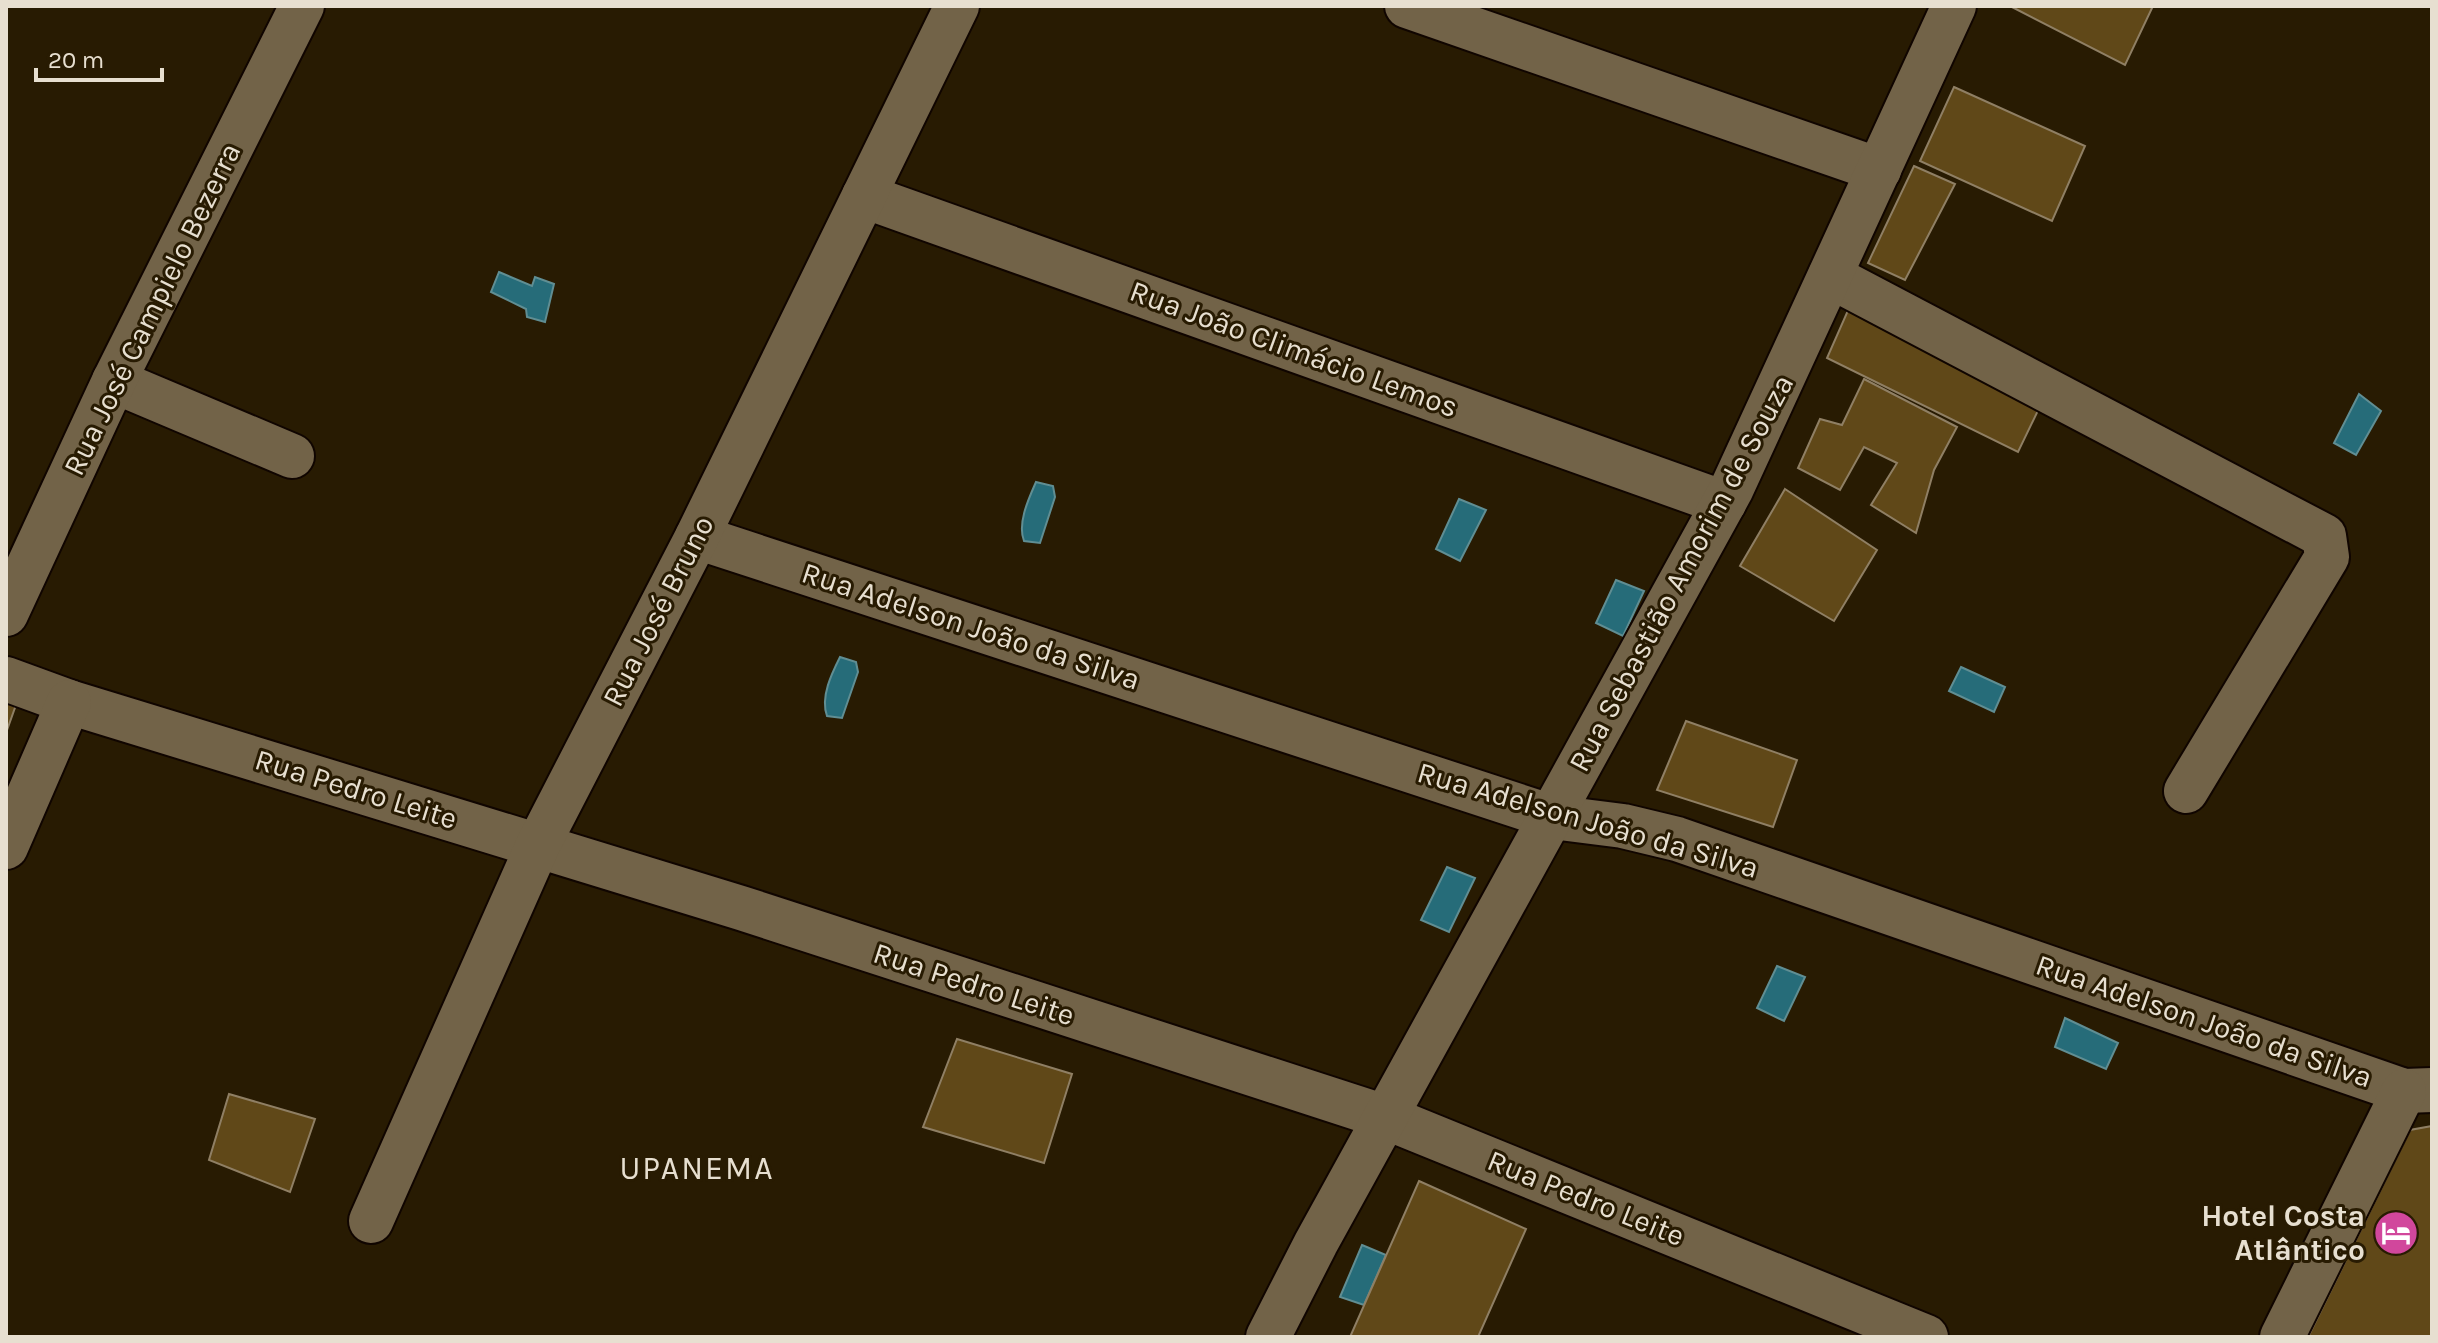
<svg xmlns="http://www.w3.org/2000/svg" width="2438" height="1343" font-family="Karla,sans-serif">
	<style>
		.water { fill: #266c79; stroke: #608e93; stroke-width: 2 }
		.building { fill: #604818; stroke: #8f7f64; stroke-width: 2 }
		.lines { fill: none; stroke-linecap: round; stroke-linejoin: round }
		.minor-casing { stroke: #100500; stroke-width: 48 }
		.minor { stroke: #726348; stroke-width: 44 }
		.labels { text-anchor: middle; stroke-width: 6; stroke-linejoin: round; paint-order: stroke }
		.street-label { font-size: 30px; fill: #e7dfd0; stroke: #281b02 }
		.poi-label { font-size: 30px; font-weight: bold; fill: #e7dfd0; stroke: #281b02; text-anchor: end }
		.neighbourhood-label { font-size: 32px; letter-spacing: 2px; fill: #e7dfd0; stroke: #281b02 }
	</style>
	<rect width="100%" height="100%" fill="#281b02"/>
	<g class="water">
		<path d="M499 272 532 286 535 277 554 284 545 322 527 317 526 309 491 292Z"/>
		<path d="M2359 394 2381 411 2356 455 2334 443Z"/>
		<path d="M1036 482 1053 486 1055 497 1040 543 1024 541C1017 523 1029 498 1036 482Z"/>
		<path d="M1459 499 1486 510 1460 561 1436 549Z"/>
		<path d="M1616 580 1644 591 1623 636 1596 623Z"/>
		<path d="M840 657 856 662 858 672 842 718 827 716C820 697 832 673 840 657Z"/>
		<path d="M1961 667 2005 687 1994 712 1949 691Z"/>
		<path d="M1447 867 1475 878 1449 932 1421 920Z"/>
		<path d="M1777 966 1805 977 1784 1021 1757 1008Z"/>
		<path d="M2065 1018 2118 1043 2106 1069 2055 1047Z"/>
		<path d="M1362 1245 1386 1255 1364 1305 1340 1297Z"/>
	</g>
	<g class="building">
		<path d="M2010 6H2153L2125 65Z"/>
		<path d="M1954 87 2085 146 2052 221 1920 161Z"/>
		<path d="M1914 166 1955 184 1905 280 1868 263Z"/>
		<path d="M1853 299 2045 396 2018 452 1827 358Z"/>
		<path d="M1864 379 1957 427 1934 470 1916 533 1871 505 1897 463 1864 447 1840 490 1798 468 1820 419 1842 425Z"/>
		<path d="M1785 489 1877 550 1834 621 1740 566Z"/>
		<path d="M6 700 17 702 6 733Z"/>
		<path d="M1686 721 1797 760 1773 827 1657 790Z"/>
		<path d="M957 1039 1072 1074 1044 1163 923 1127Z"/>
		<path d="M229 1094 315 1119 290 1192 209 1160Z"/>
		<path d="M2432 1126V1337H2308L2410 1130Z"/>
		<path d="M1419 1181 1526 1229 1478 1337H1350Z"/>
	</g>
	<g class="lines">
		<g class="minor-casing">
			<g id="minor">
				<path d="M1407 6 1879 170"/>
				<path d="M864 196 1724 503"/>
				<path d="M1830 276 2324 536 2327 557 2186 791"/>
				<path d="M114 381 292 456"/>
				<path d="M697 537 1552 817 1623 826 1677 839 2404 1091 2432 1090"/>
				<path d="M6 614 114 381 302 6"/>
				<path d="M6 679 69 702 741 908 1385 1117 1926 1337"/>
				<path d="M6 847 69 702"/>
				<path d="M371 1221 538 845 697 537 957 6"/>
				<path d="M1268 1337 1316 1243 1731 490 1954 6"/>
				<path d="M2282 1337 2404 1091"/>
			</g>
		</g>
		<use href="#minor" class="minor"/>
	</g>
	<defs>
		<g id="hotel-disc" transform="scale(2.3)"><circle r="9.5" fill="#d1479c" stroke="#281b02"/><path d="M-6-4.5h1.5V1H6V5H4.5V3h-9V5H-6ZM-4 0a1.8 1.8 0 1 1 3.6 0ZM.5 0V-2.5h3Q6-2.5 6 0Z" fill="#fff"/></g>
	</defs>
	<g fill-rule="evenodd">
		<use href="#hotel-disc" x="2396" y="1233"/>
	</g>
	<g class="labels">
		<g class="street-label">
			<text transform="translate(152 309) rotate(-64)" y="10">Rua José Campielo Bezerra</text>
			<text transform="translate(1294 349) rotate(20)" y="10">Rua João Climácio Lemos</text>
			<text transform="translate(1681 573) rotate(-62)" y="10">Rua Sebastião Amorim de Souza</text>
			<text transform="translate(658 611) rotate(-63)" y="10">Rua José Bruno</text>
			<text transform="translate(971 626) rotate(18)" y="10">Rua Adelson João da Silva</text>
			<text transform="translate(356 789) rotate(17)" y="10">Rua Pedro Leite</text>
			<text transform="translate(1588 820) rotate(16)" y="10">Rua Adelson João da Silva</text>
			<text transform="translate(974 984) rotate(18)" y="10">Rua Pedro Leite</text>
			<text transform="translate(2204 1021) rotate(19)" y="10">Rua Adelson João da Silva</text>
			<text transform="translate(1586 1198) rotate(22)" y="10">Rua Pedro Leite</text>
		</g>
		<g class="poi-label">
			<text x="2365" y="1226">Hotel Costa<tspan x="2365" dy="34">Atlântico</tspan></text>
		</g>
		<g class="neighbourhood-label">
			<text x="697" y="1179">UPANEMA</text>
		</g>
	</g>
	<rect width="2438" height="1343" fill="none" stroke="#e7dfd0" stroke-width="16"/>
	<path d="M36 68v12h126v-12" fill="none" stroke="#e7dfd0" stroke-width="4"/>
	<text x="48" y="68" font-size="24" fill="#e7dfd0" stroke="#281b02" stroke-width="6" paint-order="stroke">20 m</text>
</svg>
